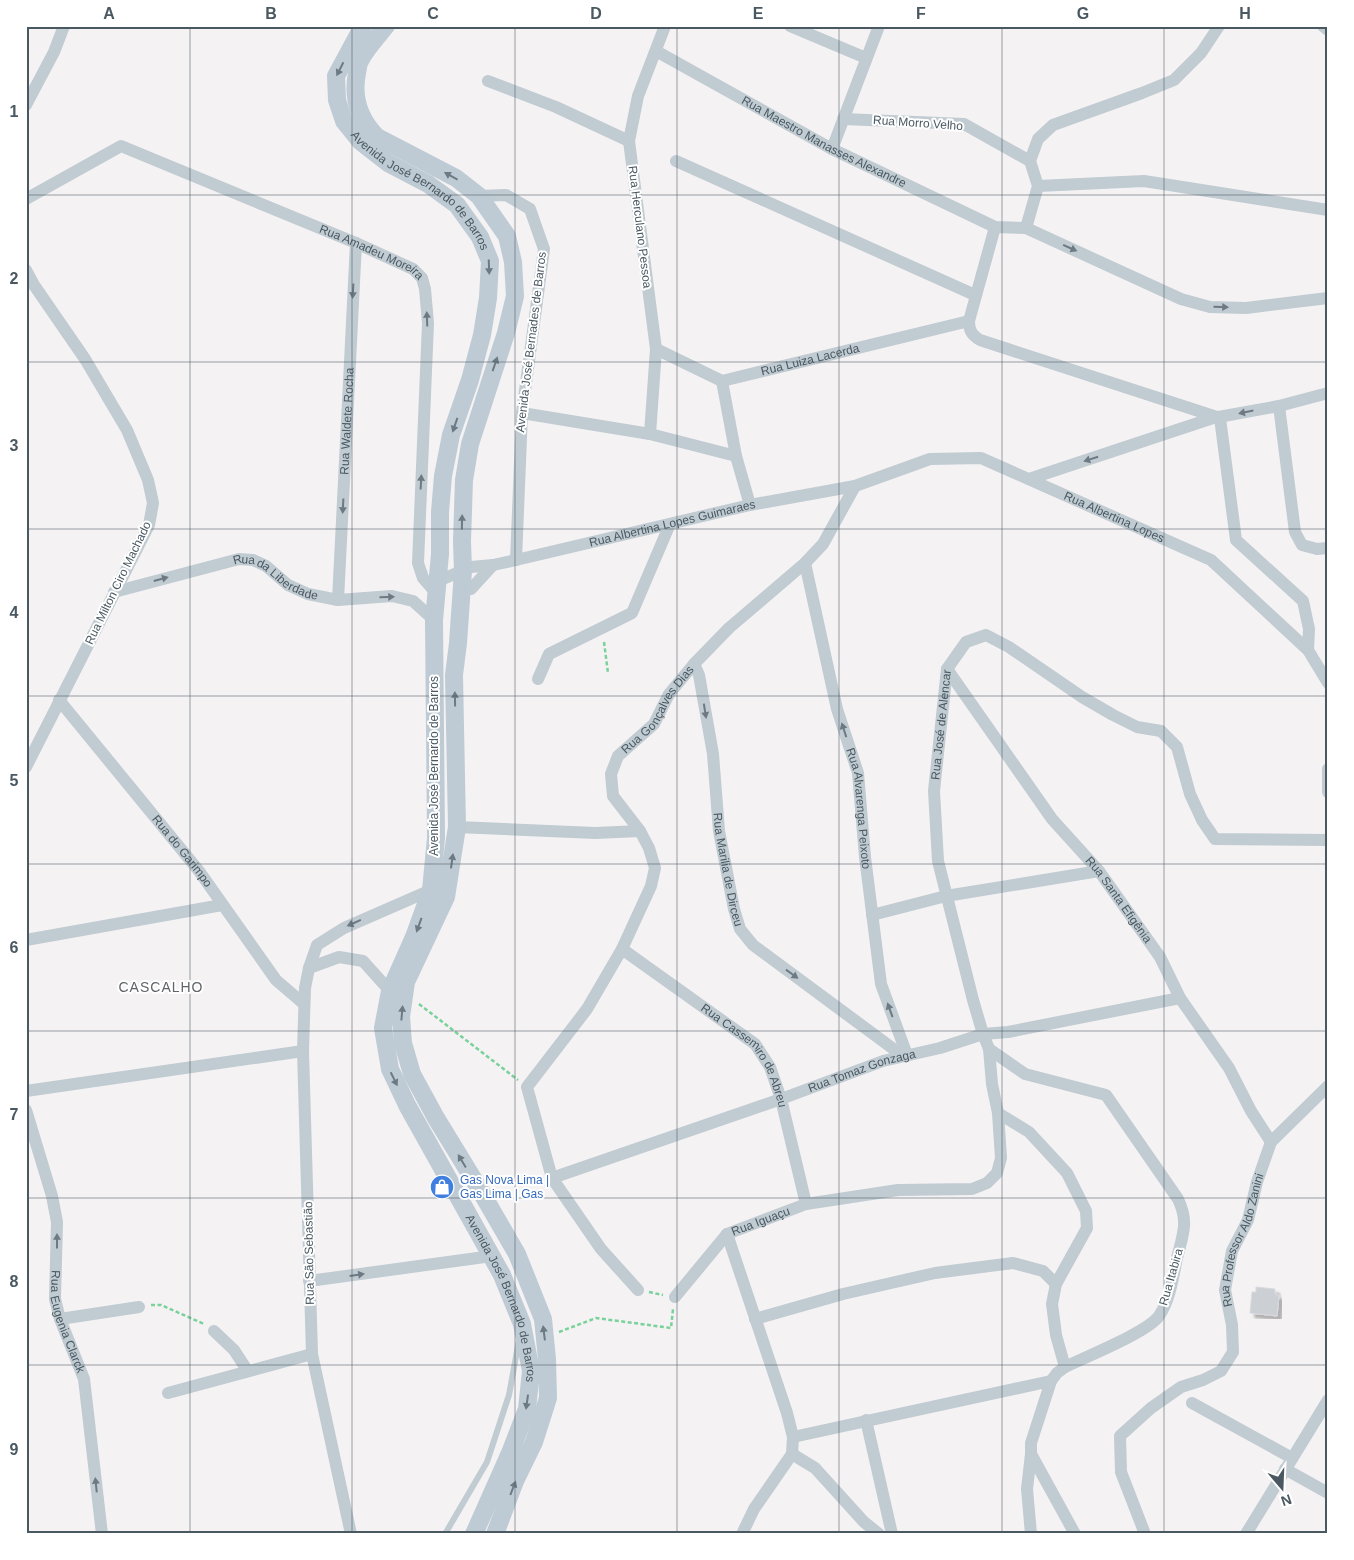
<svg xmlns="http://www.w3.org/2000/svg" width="1354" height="1560" font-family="Arial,sans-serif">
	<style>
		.building { fill: #ccd0d5; stroke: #d6d9de; filter: url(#shadow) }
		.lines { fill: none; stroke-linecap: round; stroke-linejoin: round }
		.path { stroke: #79d19b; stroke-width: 2.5; stroke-dasharray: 4 2.5; stroke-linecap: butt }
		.lane { stroke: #c0cbd2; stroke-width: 6 }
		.street { stroke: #c0cbd2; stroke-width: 12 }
		.secondary { stroke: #becbd4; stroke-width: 18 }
		.oneway { fill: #6c7a84 }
		.oneway2 { fill: #6d7a83 }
		.grid { fill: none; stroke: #495861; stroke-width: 1; stroke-opacity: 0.55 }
		.labels { text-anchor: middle; stroke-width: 4; stroke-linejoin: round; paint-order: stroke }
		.street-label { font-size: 12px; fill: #495861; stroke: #fff }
		.shop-label { font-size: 12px; fill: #366cbe; stroke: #fff; text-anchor: start }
		.neighbourhood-label { font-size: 14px; letter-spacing: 1px; fill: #5e6468; stroke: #fff }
		.neatline { fill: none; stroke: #495861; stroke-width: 2 }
		.grid-label { font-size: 16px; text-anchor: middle; font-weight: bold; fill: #495861 }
	</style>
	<defs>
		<filter id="shadow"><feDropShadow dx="4.5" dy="4.5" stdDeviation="1" flood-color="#0004"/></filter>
	</defs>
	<rect width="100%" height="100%" fill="#f5f2f3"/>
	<path class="building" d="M1256 1287 1275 1289V1294L1279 1295 1277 1316 1250 1313 1252 1292H1256Z"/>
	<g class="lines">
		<g class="path">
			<path d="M604 642 608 673"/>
			<path d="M419 1004 518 1080"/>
			<path d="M649 1292 663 1295"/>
			<path d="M151 1305H161L204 1324"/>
			<path d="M559 1332 596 1318 671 1328 673 1309"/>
		</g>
		<path class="lane" d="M445 1534 487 1462 509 1395 519 1340"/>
		<g class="street">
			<path d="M790 26 866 58"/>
			<path d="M1323 26 1328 30"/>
			<path id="s1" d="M656 51 832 149 995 227 1026 228 1038 186 1030 161 964 124 843 119"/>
			<path d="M488 81 556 107 629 141"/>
			<path d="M26 105 54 52 64 26"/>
			<path d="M832 149 879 26"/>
			<path d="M676 161 975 295"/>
			<path d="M1030 161 1038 139 1053 125 1142 93 1174 80 1201 53 1219 26"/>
			<path d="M1038 186 1144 181 1328 210"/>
			<path d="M479 196 506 195 530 209 544 249 522 413 516 560"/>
			<path id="s2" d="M26 199 121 146 356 243 413 269 422 278 425 289 428 323 418 563 423 578 437 594"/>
			<path d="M995 227 969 321C969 331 972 335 980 340L1220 418 1236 540 1303 601 1309 629 1308 650"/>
			<path d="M1026 228 1181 299 1210 307 1246 308 1328 298"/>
			<path d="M26 270 34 285 85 359 127 430 148 480 153 503 149 525 26 767"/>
			<path id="s3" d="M656 349 722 381 969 321"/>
			<path d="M722 381 736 456"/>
			<path d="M1279 406 1295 532 1302 545 1317 549 1328 548"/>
			<path d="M522 413 650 434 736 456 750 505"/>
			<path d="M650 434 656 349 629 141 638 96 665 26"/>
			<path d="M1029 479 1213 418 1279 406 1328 393"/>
			<path id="s4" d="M805 563 837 709 858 773 865 857 881 984 907 1055"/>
			<path id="s5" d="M438 581 471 567 493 565 516 560 750 505 855 486 930 459 981 458 1211 560 1308 650 1328 683"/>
			<path d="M471 589 493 565"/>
			<path id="s6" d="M114 592 239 559 253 560 266 566 288 585 308 594 338 600 392 596 413 601 434 620"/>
			<path id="s7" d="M338 600 356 243"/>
			<path id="s8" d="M694 664 699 675 713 754 719 831 734 909 740 929 753 945 903 1056"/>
			<path id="s9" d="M947 669 1052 819 1099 871 1160 957 1180 998 1229 1068 1251 1111 1271 1142"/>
			<path d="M538 679 549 654 632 613 670 524"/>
			<path id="s10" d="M59 700 199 871 276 980 304 1004"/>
			<path d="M1328 769V792"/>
			<path d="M457 827 595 833 640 831"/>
			<path d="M872 915 946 896 1099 871"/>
			<path d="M26 940 222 905"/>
			<path id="s11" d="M622 949 755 1044 770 1067 781 1099 806 1204"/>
			<path d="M309 968 339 957 363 961 390 991"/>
			<path d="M989 1049 1025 1074 1106 1095 1178 1199C1189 1222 1183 1234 1177 1258 1173 1277 1170 1300 1159 1316 1148 1332 1085 1357 1065 1367L1057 1373 1051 1381 1031 1443V1454L1075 1534"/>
			<path d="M26 1091 303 1051"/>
			<path id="s12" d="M26 1110 52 1196 57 1222 55 1299 60 1319 84 1379 102 1534"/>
			<path d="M998 1113 1029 1132 1067 1173 1086 1211 1087 1228 1056 1284 1052 1304 1056 1335 1065 1367"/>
			<path id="s13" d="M552 1178 781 1099 883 1061 940 1048 983 1034 1008 1032 1180 998"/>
			<path id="s14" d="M727 1234 806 1204 898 1190 972 1189 987 1183 997 1173 1001 1158 998 1113 992 1084 989 1049 983 1034 973 1000 938 861 934 791 947 669 966 642 986 635 1009 647 1082 697 1113 715 1137 727 1161 731 1177 747 1190 794 1202 820 1215 839 1328 840"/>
			<path d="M727 1234 787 1413 793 1437 792 1454"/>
			<path d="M309 1281 492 1256"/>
			<path id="s15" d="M638 1290 601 1249 552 1178 527 1087 587 1009 622 949 651 886 655 868 649 848 640 831 613 796 611 774 618 756 654 724 669 694 694 664 729 628 805 563 823 544 855 486"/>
			<path d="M675 1297 727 1234"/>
			<path d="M60 1319 139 1307"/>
			<path d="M755 1319 843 1294 935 1273 1013 1263 1043 1271 1056 1284"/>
			<path d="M214 1331 234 1350 247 1370"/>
			<path d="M168 1393 312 1354"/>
			<path d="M1192 1403 1292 1458"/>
			<path d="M866 1420 892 1534"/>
			<path d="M793 1437 1051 1381"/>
			<path d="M792 1454 815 1468 864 1522 879 1534"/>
			<path d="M1285 1469 1328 1493"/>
			<path d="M351 1534 312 1354 303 1051 305 988 309 968 317 945 344 928 431 890"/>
			<path d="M742 1534 754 1509 792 1454"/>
			<path d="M1031 1534 1027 1489 1031 1454"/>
			<path id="s16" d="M1145 1534 1121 1472 1120 1436 1151 1408 1181 1387 1203 1380 1221 1371 1233 1352 1232 1325 1225 1290 1232 1251 1248 1220 1257 1182 1271 1142 1328 1086"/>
			<path d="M1246 1534 1328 1400"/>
		</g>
		<g class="secondary">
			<path id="s17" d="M363 26 336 76 337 100 344 121 361 142 388 163 428 184 457 205 480 237 490 261 488 298 482 335 470 380 451 435 443 476 440 512V554L434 620 436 838 431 890 414 937 390 991 383 1028 390 1069 407 1105 502 1275 522 1324 531 1371 527 1409 510 1453 474 1534"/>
			<path d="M386 26C378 36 365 50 360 61 358 64 358 69 357 73 352 98 359 119 377 137L456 178 479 196 507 236 513 262 515 296 506 333 470 444 464 480 462 541 463 571 458 643 454 675 457 827 446 897 406 982 401 1017 403 1043 412 1074 436 1118 480 1190 517 1254 543 1319 547 1359 548 1398 534 1442 515 1481 495 1534"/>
		</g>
	</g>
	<defs><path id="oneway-solid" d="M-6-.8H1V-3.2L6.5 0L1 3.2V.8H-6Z" transform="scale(1.25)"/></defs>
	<g class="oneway">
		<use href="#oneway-solid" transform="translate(340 69) rotate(117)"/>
		<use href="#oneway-solid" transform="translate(451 176) rotate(-151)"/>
		<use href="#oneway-solid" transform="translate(489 267) rotate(88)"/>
		<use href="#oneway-solid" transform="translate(495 364) rotate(-71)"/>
		<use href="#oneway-solid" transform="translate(455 425) rotate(109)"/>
		<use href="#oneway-solid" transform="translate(462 522) rotate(-89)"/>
		<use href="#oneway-solid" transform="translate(455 699) rotate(-91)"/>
		<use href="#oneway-solid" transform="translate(452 861) rotate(-82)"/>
		<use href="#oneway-solid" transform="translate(419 925) rotate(110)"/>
		<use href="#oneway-solid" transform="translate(402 1013) rotate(-85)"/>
		<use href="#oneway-solid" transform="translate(394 1079) rotate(64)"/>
		<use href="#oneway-solid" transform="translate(462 1161) rotate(-121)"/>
		<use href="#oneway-solid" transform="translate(544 1333) rotate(-97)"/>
		<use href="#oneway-solid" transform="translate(527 1402) rotate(98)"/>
		<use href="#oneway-solid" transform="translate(513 1488) rotate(-69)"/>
	</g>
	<g class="oneway2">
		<use href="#oneway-solid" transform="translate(1070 248) rotate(24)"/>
		<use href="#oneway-solid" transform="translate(353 291) rotate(93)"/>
		<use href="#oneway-solid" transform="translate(1221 307) rotate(2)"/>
		<use href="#oneway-solid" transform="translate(427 319) rotate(-92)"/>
		<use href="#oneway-solid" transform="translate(1246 412) rotate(168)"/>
		<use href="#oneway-solid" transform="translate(1091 459) rotate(162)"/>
		<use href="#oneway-solid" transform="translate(421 482) rotate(-87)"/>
		<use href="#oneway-solid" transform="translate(343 506) rotate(93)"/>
		<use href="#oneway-solid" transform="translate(161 579) rotate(-15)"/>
		<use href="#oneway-solid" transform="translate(387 597) rotate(-1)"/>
		<use href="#oneway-solid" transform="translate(705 711) rotate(81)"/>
		<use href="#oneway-solid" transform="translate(844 730) rotate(-108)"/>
		<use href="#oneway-solid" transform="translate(354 923) rotate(156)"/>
		<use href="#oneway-solid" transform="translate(792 974) rotate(36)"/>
		<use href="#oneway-solid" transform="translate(890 1010) rotate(-110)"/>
		<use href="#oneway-solid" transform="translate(57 1241) rotate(-90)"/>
		<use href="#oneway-solid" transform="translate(357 1275) rotate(-8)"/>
		<use href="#oneway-solid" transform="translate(96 1485) rotate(-96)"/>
	</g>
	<path class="grid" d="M190 26V1534M352 26V1534M515 26V1534M677 26V1534M839 26V1534M1002 26V1534M1164 26V1534M26 195H1328M26 362H1328M26 529H1328M26 696H1328M26 864H1328M26 1031H1328M26 1198H1328M26 1365H1328"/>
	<defs>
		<g id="shop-disc" transform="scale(1.25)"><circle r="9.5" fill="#3f7fe0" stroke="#fff"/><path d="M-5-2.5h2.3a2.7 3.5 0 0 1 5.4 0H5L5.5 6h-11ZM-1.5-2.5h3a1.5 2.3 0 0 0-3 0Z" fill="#fff"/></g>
	</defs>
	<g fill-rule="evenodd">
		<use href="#shop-disc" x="442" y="1187"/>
	</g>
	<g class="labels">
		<g class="street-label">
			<text transform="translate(918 123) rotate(4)" y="4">Rua Morro Velho</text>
			<text dy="4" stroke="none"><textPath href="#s1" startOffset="191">Rua Maestro Manasses Alexandre</textPath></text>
			<text dy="4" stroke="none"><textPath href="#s17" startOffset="208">Avenida José Bernardo de Barros</textPath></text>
			<text transform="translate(640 227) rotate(83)" y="4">Rua Herculano Pessoa</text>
			<text dy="4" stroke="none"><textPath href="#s2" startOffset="381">Rua Amadeu Moreira</textPath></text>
			<text transform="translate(531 342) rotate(-83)" y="4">Avenida José Bernades de Barros</text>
			<text dy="4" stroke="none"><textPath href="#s3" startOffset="164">Rua Luiza Lacerda</textPath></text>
			<text dy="4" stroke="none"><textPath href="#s7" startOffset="179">Rua Waldete Rocha</textPath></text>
			<text dy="4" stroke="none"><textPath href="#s5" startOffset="705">Rua Albertina Lopes</textPath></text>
			<text dy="4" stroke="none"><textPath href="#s5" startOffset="242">Rua Albertina Lopes Guimaraes</textPath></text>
			<text dy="4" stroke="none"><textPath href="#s6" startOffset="171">Rua da Liberdade</textPath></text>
			<text transform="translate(118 583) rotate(-64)" y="4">Rua Milton Ciro Machado</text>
			<text dy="4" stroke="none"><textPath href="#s15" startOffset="679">Rua Gonçalves Dias</textPath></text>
			<text dy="4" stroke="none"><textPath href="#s14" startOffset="739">Rua José de Alencar</textPath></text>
			<text transform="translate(434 766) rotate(-90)" y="4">Avenida José Bernardo de Barros</text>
			<text dy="4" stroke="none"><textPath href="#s4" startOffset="252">Rua Alvarenga Peixoto</textPath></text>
			<text dy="4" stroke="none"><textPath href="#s10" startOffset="195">Rua do Garimpo</textPath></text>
			<text dy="4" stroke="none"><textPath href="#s8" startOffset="209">Rua Marilia de Dirceu</textPath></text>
			<text dy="4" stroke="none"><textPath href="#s9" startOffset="288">Rua Santa Efigênia</textPath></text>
			<text dy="4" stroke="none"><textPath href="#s11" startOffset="166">Rua Cassemiro de Abreu</textPath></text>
			<text dy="4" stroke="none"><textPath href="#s13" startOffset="328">Rua Tomaz Gonzaga</textPath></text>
			<text dy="4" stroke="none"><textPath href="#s14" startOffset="36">Rua Iguaçu</textPath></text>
			<text dy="4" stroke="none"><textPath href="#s16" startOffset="362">Rua Professor Aldo Zanini</textPath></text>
			<text transform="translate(309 1253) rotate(-91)" y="4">Rua São Sebastião</text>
			<text transform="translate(1171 1277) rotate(-74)" y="4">Rua Itabira</text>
			<text dy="4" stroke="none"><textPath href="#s17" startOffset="1391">Avenida José Bernardo de Barros</textPath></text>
			<text dy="4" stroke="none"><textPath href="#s12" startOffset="218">Rua Eugenia Clarck</textPath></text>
		</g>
		<g class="shop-label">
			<text x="460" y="1184">Gas Nova Lima |<tspan x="460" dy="14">Gas Lima | Gas</tspan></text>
		</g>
		<g class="neighbourhood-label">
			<text x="161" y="992">CASCALHO</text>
		</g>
	</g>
	<rect width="1354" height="1560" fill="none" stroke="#ffffff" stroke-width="55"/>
	<g transform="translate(1282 1488) rotate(161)" stroke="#ffffff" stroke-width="4" paint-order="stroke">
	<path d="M0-4L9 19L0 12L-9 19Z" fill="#495861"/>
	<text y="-8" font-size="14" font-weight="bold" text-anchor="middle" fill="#495861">N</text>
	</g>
	<rect x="28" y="28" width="1298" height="1504" class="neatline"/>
	<g class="grid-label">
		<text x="109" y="19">A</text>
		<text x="271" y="19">B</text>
		<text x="433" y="19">C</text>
		<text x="596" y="19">D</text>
		<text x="758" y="19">E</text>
		<text x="921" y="19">F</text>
		<text x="1083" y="19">G</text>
		<text x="1245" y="19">H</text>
		<text x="14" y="117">1</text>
		<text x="14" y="284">2</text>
		<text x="14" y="451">3</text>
		<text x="14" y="618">4</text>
		<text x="14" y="786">5</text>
		<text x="14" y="953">6</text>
		<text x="14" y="1120">7</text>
		<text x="14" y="1287">8</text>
		<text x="14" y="1455">9</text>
	</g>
</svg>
